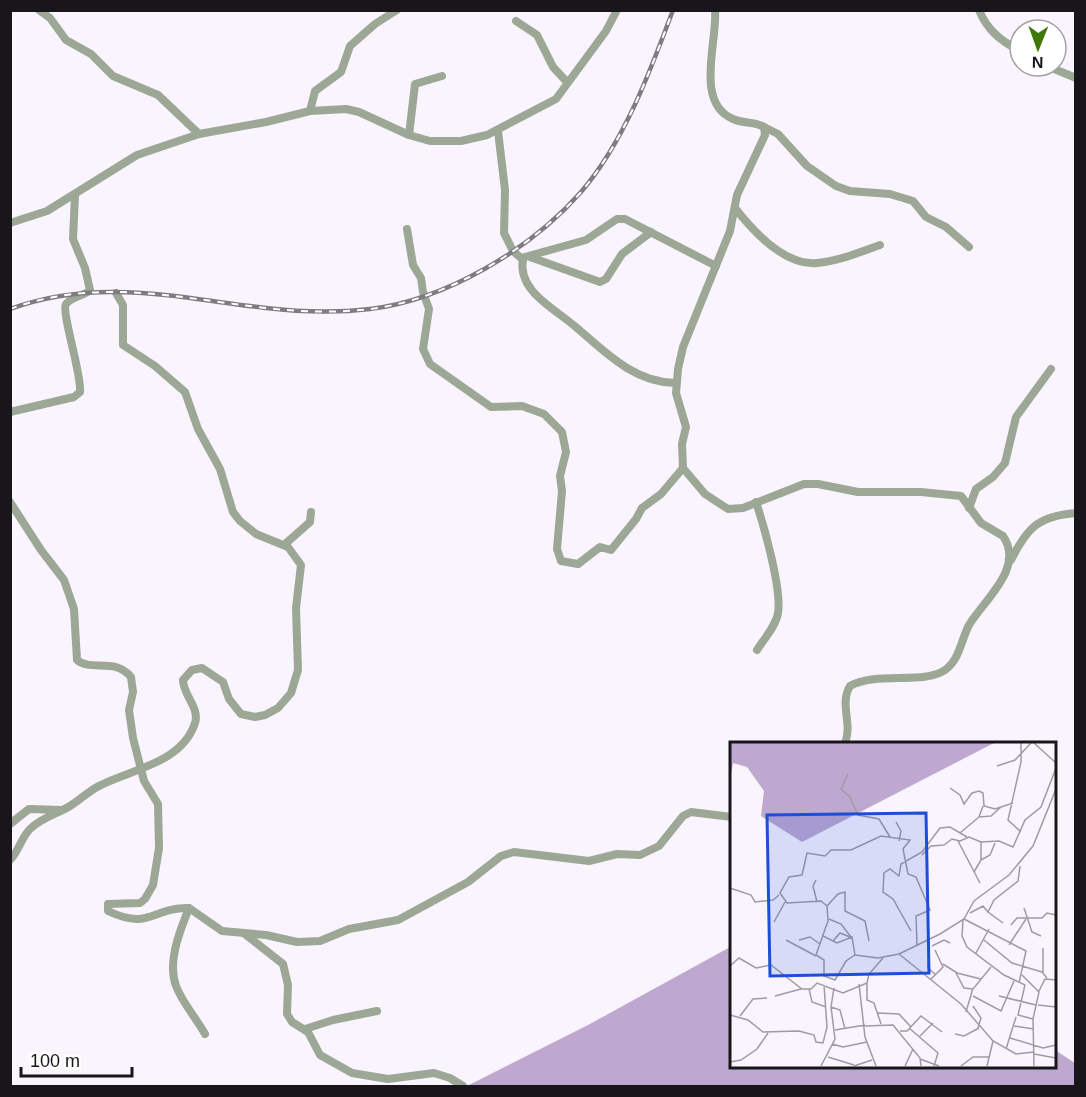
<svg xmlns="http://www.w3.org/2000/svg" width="1086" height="1097" font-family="Arial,sans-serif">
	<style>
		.forest { fill: #bfa8cf }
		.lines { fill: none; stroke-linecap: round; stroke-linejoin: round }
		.street { stroke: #9ca796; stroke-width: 8 }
		.rail-casing { stroke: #7f7b82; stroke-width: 4.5 }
		.rail { stroke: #fff; stroke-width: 2; stroke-dasharray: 7; stroke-linecap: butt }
		.inset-road { fill: none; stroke: #9f9ba3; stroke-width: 1.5 }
		.view { fill: #1d4ed8; fill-opacity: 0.15; stroke: #1d4ed8; stroke-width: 3 }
		.inset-edge { fill: none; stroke: #18161a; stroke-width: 3 }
	</style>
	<rect width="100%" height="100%" fill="#f9f4fe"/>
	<path class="forest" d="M732 946V1066H1054L1055 1050 1075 1063V1086H467L588 1025Z"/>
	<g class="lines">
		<g class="street">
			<path d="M39 10 50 18 66 40 91 54 113 76 158 95 199 134"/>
			<path d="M715 10C718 40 694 103 733 119 744 124 754 121 764 127L765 135 737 195 730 231 683 347 678 369 676 393 686 427 682 444 683 468 705 494 728 509 743 508 804 484H818L858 492H921L961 496 981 523 1003 536C1025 568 984 600 969 625 961 640 960 659 945 670 923 685 877 671 850 686 839 704 853 724 845 743"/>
			<path d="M979 10C987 30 1001 41 1020 51"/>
			<path d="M516 21 537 35 553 67 567 82"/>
			<path d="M1047 66 1076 78"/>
			<path d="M310 111 315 91 341 72 350 46 375 24 397 10"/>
			<path d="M764 127 778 134 807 166 836 186 850 191 890 194 913 201 926 217 946 227 969 247"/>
			<path d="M498 131 505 190 504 233 513 251 521 258 586 240 617 219H625L716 266"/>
			<path d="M409 135 415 84 442 76"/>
			<path d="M735 208C753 231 784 266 817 263 839 261 860 252 880 245"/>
			<path d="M10 223 47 211 137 155 199 134 266 122 310 111 346 109 359 112 409 135 430 141H461L487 135 556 99 606 31 617 10"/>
			<path d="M407 229 413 265 421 278 423 292 429 309 423 349 430 364 491 407 522 406 544 414 562 432 566 452 560 476 562 491 557 549 561 561 578 564 600 547 611 550 636 519 642 508 661 494 683 468"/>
			<path d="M530 257 600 282 606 279 622 254 651 232"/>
			<path d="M523 259C517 292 556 309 577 328 606 353 635 383 676 383"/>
			<path d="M10 412 74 397 80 392C82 375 61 312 66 304 71 297 84 296 90 290L85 268 73 239 75 195"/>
			<path d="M10 502 41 550 64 580 74 609 77 660C91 672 115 657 131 677L133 692 129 710 133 738 144 781 158 804 159 848 153 885 145 899 140 903 108 904V911C150 931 152 907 189 908L222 931 266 935 297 942 320 941 349 929 398 920 468 882 501 856 514 852 589 861 617 854 640 855 659 846 683 816 691 812 732 817"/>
			<path d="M756 502C764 526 782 590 778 613 776 626 764 639 757 650"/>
			<path d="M969 508 976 489 993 477 1005 463 1016 417 1051 369"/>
			<path d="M284 545 310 522 311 512"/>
			<path d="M1011 560C1027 528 1038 516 1076 513"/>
			<path d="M10 824 29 809 61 810"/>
			<path d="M10 860C19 851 21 838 30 829 41 818 57 814 70 806 81 799 90 790 101 785 132 769 182 763 195 723 200 708 183 695 183 680L192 670 202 668 223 682 229 699 241 714 255 717 265 715 278 708 291 693 298 670 296 608 301 565 288 547 256 534 240 521 233 512 220 469 198 429 185 392 155 366 123 345V305L116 293"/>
			<path d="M189 908C180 931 167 961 176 986 182 1002 196 1018 205 1034"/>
			<path d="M245 934 283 964 288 985 287 1014 292 1022 308 1032 320 1055 352 1073 388 1079 434 1073 450 1078 463 1086"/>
			<path d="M305 1029 333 1020 377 1011"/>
		</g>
		<g class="rail-casing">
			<path id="rail" d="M10 309C98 277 177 298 266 308 301 312 336 313 370 309 446 300 531 249 581 192 624 142 650 72 673 10"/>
		</g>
		<use href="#rail" class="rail"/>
	</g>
	<g transform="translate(730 742)">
		<rect width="326" height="326" fill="#f9f4fe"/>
		<path d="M0 1H264L72 100 31 74 34 49 17 25 3 21 0 39Z" fill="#bfa8cf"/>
		<path class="inset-road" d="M291 1V20L278 78 291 90M304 1 326 21M267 24 285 18 301 1M118 32 111 47 120 55 128 73 149 77 160 95M220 46 230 53 234 62 242 51 249 49 253 51 254 64 265 67 283 61M253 64 249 75 261 74 271 65M166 80 171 89 169 99M230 91 249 75M228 99 250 141M192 113 201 104 214 103 222 97 230 99 239 95 251 100M251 118 260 113 265 101M244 130 251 118V100L269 99 283 105 295 78 311 65 326 26M86 138 83 144 87 160M0 146 21 153 25 160 43 158 49 153M97 164 108 152 115 150V169L135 179 139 199M294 166 302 190 311 194M240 171 253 164 258 170M99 177 111 182 121 195M234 177 296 209 289 241M233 178 232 194 237 205 274 233 295 243 288 273 303 277 304 324M44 180 55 160M273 181 258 170 264 158 288 139 290 124M281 183 287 176H312L317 171 326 173M181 189 163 157 153 150 154 131 160 127 169 134 171 122 192 110 210 86 220 85 237 95M93 194 107 201 122 195 125 213M56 198 86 214M69 198 80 195 90 202M254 198 282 221 312 230 317 236M103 199 110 191 120 195M199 199 198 226 206 233M187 203 186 174 200 168 186 135 178 132 173 107 180 98 151 94 121 108H101L95 114 77 111 72 133 59 135 50 151 57 161 91 159 97 164 98 179 86 213 94 218V234L105 238 116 219 125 213 148 216 169 212 210 192 234 177 244 159 279 133 303 104 326 47M279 203 296 177M202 204 214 198 220 201M313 206V231M246 211 259 187M169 212 231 262 263 299 286 312 304 310M213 222 227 231 251 237M0 224 9 216 26 226 41 223 72 247H81L87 241 113 251 137 241M226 231 234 246 243 247 261 225M292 233 309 250 303 277M201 237 213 225 205 208M129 242 135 295 146 324M79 247 82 260 96 265M309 249 315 237 326 238M45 254 71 247M243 254 271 269 284 239M269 254 306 263M308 263 326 265M243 264 251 276 248 286M101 265 110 268 115 287M236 270 243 246M148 271 169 272 181 285M0 273 18 278 33 290 69 289 84 293 86 300 93 301 97 285 94 243M10 274 23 257 37 256M151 282 144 261 137 258V241L139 232 153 216M135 284 163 283 190 316 191 324M284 284 304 287M179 286 208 311 204 324M105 288 135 283M170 289H177L191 274 212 290M225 292 234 294 249 286M190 294 203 281M280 296 313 306 326 303M102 302 113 305 137 300M276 307 286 275M304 312 326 316M98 315 124 323M190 317 209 324M0 320 11 318 27 307 38 291M91 324 105 297 101 265 104 246M124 324 142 318M175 324 183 307M231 324 243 315H259M257 324 263 299"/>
		<path class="view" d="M196 71 199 231 40 234 37 73Z"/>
		<rect width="326" height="326" class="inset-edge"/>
	</g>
	<rect width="1086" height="1097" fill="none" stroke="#18161a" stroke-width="24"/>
	<g transform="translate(1038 48) rotate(181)"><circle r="28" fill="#ffffff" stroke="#a3a2a3" stroke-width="1.5"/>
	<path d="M0-4.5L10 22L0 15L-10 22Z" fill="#3f7709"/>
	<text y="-9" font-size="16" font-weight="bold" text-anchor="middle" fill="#18161a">N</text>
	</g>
	<path d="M21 1067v9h111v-9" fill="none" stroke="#18161a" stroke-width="3"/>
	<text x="30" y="1067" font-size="18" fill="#18161a" stroke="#ffffff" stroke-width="4.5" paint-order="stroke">100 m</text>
</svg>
